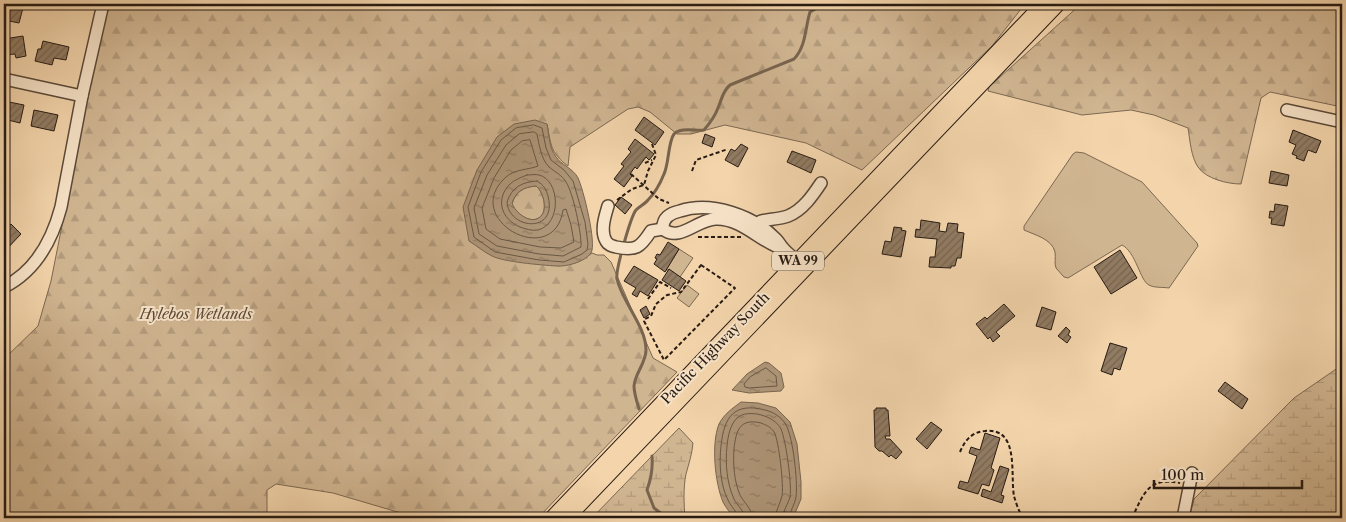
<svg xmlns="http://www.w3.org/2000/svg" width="1346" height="522" font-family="'Libre Caslon Text',serif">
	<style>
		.green { fill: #d0b591; stroke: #7c6852 }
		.forest { fill: url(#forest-firs); stroke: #7c6852 }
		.wetland { fill: url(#wetland-marsh); stroke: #7c6852 }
		.water { fill: url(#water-ripples); stroke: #78644f; fill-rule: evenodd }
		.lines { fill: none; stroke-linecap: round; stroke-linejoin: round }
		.shore { stroke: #6a5845; stroke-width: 1 }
		.stream { stroke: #78644f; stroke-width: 3 }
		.building { fill: url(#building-hatch); stroke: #271b13 }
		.minor-casing { stroke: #5a4939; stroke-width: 14 }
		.major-casing { stroke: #271b13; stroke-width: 16 }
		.path { stroke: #271b13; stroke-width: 2; stroke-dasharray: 4 2.5; stroke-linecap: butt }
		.minor { stroke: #f7e3c8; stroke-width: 11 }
		.major { stroke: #f3d4ab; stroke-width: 14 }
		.labels { text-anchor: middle; stroke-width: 4; stroke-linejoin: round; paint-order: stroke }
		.shield { fill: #f7e3c8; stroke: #655749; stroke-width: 1 }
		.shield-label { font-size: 12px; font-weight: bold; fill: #271b13 }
		.park-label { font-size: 14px; font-style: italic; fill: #5a4939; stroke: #f7e3c8 }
		.street-label { font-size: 14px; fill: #271b13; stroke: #f7e3c8 }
	</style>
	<defs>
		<pattern id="forest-firs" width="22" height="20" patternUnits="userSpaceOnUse" patternTransform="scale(1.25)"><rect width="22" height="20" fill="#d0b591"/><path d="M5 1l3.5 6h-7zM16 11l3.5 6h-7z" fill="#b39b7c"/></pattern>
		<pattern id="wetland-marsh" width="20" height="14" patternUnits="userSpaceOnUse" patternTransform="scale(1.25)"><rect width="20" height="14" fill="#d0b591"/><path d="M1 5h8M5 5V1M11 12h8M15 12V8" fill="none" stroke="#b39b7c"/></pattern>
		<pattern id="water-ripples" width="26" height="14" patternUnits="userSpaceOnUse" patternTransform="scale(1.25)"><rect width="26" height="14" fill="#ae9577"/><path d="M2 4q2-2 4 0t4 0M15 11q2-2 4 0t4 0" fill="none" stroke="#8e7960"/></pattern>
		<pattern id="building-hatch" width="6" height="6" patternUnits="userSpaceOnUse" patternTransform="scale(1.25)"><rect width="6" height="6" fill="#917b62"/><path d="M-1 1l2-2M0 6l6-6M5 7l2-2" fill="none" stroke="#766450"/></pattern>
	</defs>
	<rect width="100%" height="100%" fill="#f3d4ab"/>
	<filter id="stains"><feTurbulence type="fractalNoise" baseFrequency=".004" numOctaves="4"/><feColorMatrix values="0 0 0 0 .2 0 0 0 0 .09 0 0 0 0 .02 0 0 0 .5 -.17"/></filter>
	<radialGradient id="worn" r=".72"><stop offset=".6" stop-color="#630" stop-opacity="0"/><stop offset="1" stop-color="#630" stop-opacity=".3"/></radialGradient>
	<g class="green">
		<path d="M1076 152 1084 153 1142 182 1197 243 1198 246 1169 288C1163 287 1154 288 1149 285 1140 281 1136 252 1122 245L1068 278 1064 277 1056 268C1054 263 1056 258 1055 252 1052 239 1035 235 1024 230V226L1073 154Z"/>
		<path d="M679 249 693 258 680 277 669 270H666Z"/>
		<path d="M687 285 699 294 689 307 677 298Z"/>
	</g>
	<g class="forest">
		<path d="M106 4H1025L992 46 862 170 806 143 725 125 691 134H677L650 112 638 107 628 109 570 147 568 166C550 153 551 144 547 124L463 207 585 258 592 253 597 255H604L611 262 653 358 677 372 538 518H418L333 493 276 484 267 490V518H4V359L38 326 51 281Z"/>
		<path d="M1081 4H1342V107L1270 92 1261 98 1241 184C1228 184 1206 179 1198 167 1191 157 1190 140 1188 128L1154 115 1131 110 1082 115 988 91 989 87Z"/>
		<path d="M536 186C543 191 548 209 541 216 532 226 515 213 512 204 516 191 524 187 536 186Z"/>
	</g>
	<g class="wetland">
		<path d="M1342 365V518H1189L1194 499 1294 398Z"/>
		<path d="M679 428 693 443C692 454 689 463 686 474 683 489 684 504 685 518H592Z"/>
	</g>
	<g class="water">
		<path d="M535 120 547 124C549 134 549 148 556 157 561 165 573 168 578 178 583 188 597 244 591 253 585 262 566 267 556 266 541 265 504 262 492 256 484 252 477 246 469 241L463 207 477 170 497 137 514 124ZM536 186C543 191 548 209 541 216 532 226 515 213 512 203 516 191 524 187 536 186Z"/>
		<path d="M765 362 769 363 781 373 784 387 781 391 749 393 732 390 747 374Z"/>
		<path d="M741 402 758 403 776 408 790 422 797 444 801 482V499L793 518H735C731 514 726 508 723 502 715 483 711 444 719 424 724 414 733 408 741 402Z"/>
	</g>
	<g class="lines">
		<g class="shore">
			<path d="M534 125 542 128 546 148 551 160 564 170 573 181 585 222 588 244 587 250 582 254 564 262 539 260 495 252 474 237 468 207 481 172 501 140 516 128Z"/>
			<path d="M534 132 537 134C539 144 541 159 549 167 555 172 562 175 566 182 573 192 582 235 581 247L563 256 539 254 497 246 479 234 474 208 487 175 506 145 519 134Z"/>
			<path d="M530 140 538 166C528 170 515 169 506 177 459 219 554 271 563 210L566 209 571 225 574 242 561 248 540 247 500 239 486 229 482 208 494 178 511 150 522 141Z"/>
			<path d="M527 175C531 175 535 174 539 175 560 180 562 224 538 230 532 231 525 229 520 227 501 219 495 199 510 184 514 180 522 177 527 175Z"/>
			<path d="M537 181C544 185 546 189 548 196 558 234 509 230 507 202 512 187 522 182 537 181Z"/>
			<path d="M766 368 776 376 777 386 749 388 745 387 744 384 750 377Z"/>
			<path d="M738 518C737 511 732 508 729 502 720 486 719 463 721 446 724 417 734 402 765 410 773 412 782 417 786 425 793 437 798 482 796 497 795 504 790 511 789 518"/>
			<path d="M744 518C744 509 737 506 734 499 727 484 725 463 727 446 728 436 730 425 737 418 748 408 775 416 781 429 786 441 792 484 790 497 788 504 783 510 783 518"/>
			<path d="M752 518C752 508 744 503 740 495 734 481 733 464 734 449 736 430 740 418 761 423 766 425 771 427 774 432 779 440 784 487 782 496 780 504 776 510 775 518"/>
		</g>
		<g class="stream">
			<path d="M639 409C637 402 634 393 634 386 635 373 646 363 646 350 646 326 622 302 617 279 615 271 631 216 636 210 640 206 645 204 648 200 655 193 660 184 664 174 669 164 668 142 674 134 681 127 695 131 704 130 710 123 715 116 718 108 722 99 722 92 730 85L794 59C806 47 805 28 810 12L824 4"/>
			<path d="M652 456C653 468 651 479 647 490L654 508 667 518"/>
			<path d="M1336 518 1342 506"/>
		</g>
	</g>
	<g class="building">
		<path d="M4 4H24L19 23 4 20 7 5Z"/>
		<path d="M23 36 26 56 16 58 15 54 4 55V39Z"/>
		<path d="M43 41 69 47 66 60 54 58 52 65 35 61 38 49H41Z"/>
		<path d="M4 101 24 105 20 123 4 119Z"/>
		<path d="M34 110 58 115 54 131 31 126Z"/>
		<path d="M644 117 664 132 655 145 635 130Z"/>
		<path d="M1293 130 1321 141 1316 153 1308 150 1304 161 1296 158 1297 156 1292 154 1296 145 1289 142Z"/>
		<path d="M705 134 715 138 712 147 702 143Z"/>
		<path d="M635 139 654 154 649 160 646 157 637 169 635 167 630 174 632 176 624 187 614 179 624 166 621 164 631 152 628 149Z"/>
		<path d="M741 144 748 148 738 167 725 160 731 149 735 151Z"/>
		<path d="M792 151 816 160 811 173 787 162Z"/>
		<path d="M1271 171 1289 175 1287 186 1269 183Z"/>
		<path d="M621 197 632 205 625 214 615 205Z"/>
		<path d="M1275 204 1288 206 1284 226 1271 224 1272 218H1269L1270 211 1274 212Z"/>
		<path d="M921 220 940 223 939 231 946 232 948 223 958 224 957 232 964 233 961 258H957L955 266H951V268L929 267 930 257H935L937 239 915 237 916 229 920 230Z"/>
		<path d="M11 224 21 234 4 252V232Z"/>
		<path d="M894 227 902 228 901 230 906 231 901 257 882 254 885 241 891 242Z"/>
		<path d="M668 242 679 249 665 272 654 264 657 259 655 258 657 254 660 255Z"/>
		<path d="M1120 250 1137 278 1111 294 1094 267Z"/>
		<path d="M634 266 658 280 648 296 640 291 637 297 632 294 636 288 624 281Z"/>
		<path d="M669 269 686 281 679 291 662 280Z"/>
		<path d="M1004 304 1015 316 996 332 1000 336 993 342 990 337 988 339 976 324 985 317 987 319Z"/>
		<path d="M646 306 650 314 644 318 640 310Z"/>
		<path d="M1042 307 1056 312 1051 330 1036 326Z"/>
		<path d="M1066 327 1070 331 1068 335 1071 337 1067 343 1058 336Z"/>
		<path d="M1110 343 1127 348 1120 370 1114 368 1112 375 1101 371Z"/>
		<path d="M1225 382 1248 399 1242 409 1218 391Z"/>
		<path d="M876 408H886V410H888L890 436H885L886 439H890L902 452 896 459 891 455 889 457 882 451H879L875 447 874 410H876Z"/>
		<path d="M931 422 942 430 927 449 916 439Z"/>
		<path d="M985 433 1000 438 991 468 994 470 989 486 982 484 978 494 958 488 960 481 968 483 977 456 969 453 971 447 980 450Z"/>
		<path d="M1000 466 1009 469 1001 495 1004 496 1002 503 981 496 983 489 991 492Z"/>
	</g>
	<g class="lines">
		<g class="minor-casing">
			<g id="minor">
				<path d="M4 79 82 96"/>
				<path d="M1287 110 1342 122"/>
				<path d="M608 206C605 216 600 231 606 241 608 245 612 246 616 247 636 251 640 248 651 231L663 229"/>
				<path d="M760 227 761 221C770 219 780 219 788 216 803 210 813 195 821 183"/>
				<path d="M783 249C760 242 743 219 717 219 698 218 680 243 663 229 662 218 670 213 680 211 711 201 753 215 776 239 779 242 781 246 783 248 787 253 793 257 798 262"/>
				<path d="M4 287C36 271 52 241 61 207L82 96 103 4"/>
				<path d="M1183 518 1192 473"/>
			</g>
		</g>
		<g class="major-casing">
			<g id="major">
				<path d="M552 518 1043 4"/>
				<path d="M567 518 1058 4"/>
			</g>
		</g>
		<g class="path">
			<path d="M645 163 652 160"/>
			<path d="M692 171 696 160 728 149"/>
			<path d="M631 174 659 199 669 203"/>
			<path d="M617 200 632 189 644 185 648 171 656 155 652 144"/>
			<path d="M698 237H741"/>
			<path d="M701 265 735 288 664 360 644 321 645 319 651 316 656 304 667 295 681 292Z"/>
			<path d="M648 299 660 282 671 288"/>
			<path d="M960 452C965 440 972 432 985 431 1020 427 1010 475 1014 496 1016 503 1019 512 1023 518"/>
			<path d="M1132 518C1144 493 1148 477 1180 483"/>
		</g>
		<use href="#minor" class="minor"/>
		<use href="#major" class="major"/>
	</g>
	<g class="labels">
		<rect class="shield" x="772" y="251.5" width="52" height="19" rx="4"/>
		<g class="shield-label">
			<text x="798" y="265">WA 99</text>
		</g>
		<g class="park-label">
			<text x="196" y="319">Hylebos Wetlands</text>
		</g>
		<g class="street-label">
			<text transform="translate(715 348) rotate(-46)" y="5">Pacific Highway South</text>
		</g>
	</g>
	<rect width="1346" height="522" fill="none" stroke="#f3d4ab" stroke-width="20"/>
	<rect x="5" y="5" width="1336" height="512" fill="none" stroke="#271b13" stroke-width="2.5"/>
	<rect x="10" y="10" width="1326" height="502" fill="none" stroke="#271b13"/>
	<path d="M1154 480v8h148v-8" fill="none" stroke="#271b13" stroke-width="2.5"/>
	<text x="1161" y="480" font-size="15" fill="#271b13" stroke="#f7e3c8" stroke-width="4" paint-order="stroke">100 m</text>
	<rect width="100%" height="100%" filter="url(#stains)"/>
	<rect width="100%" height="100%" fill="url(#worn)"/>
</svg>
